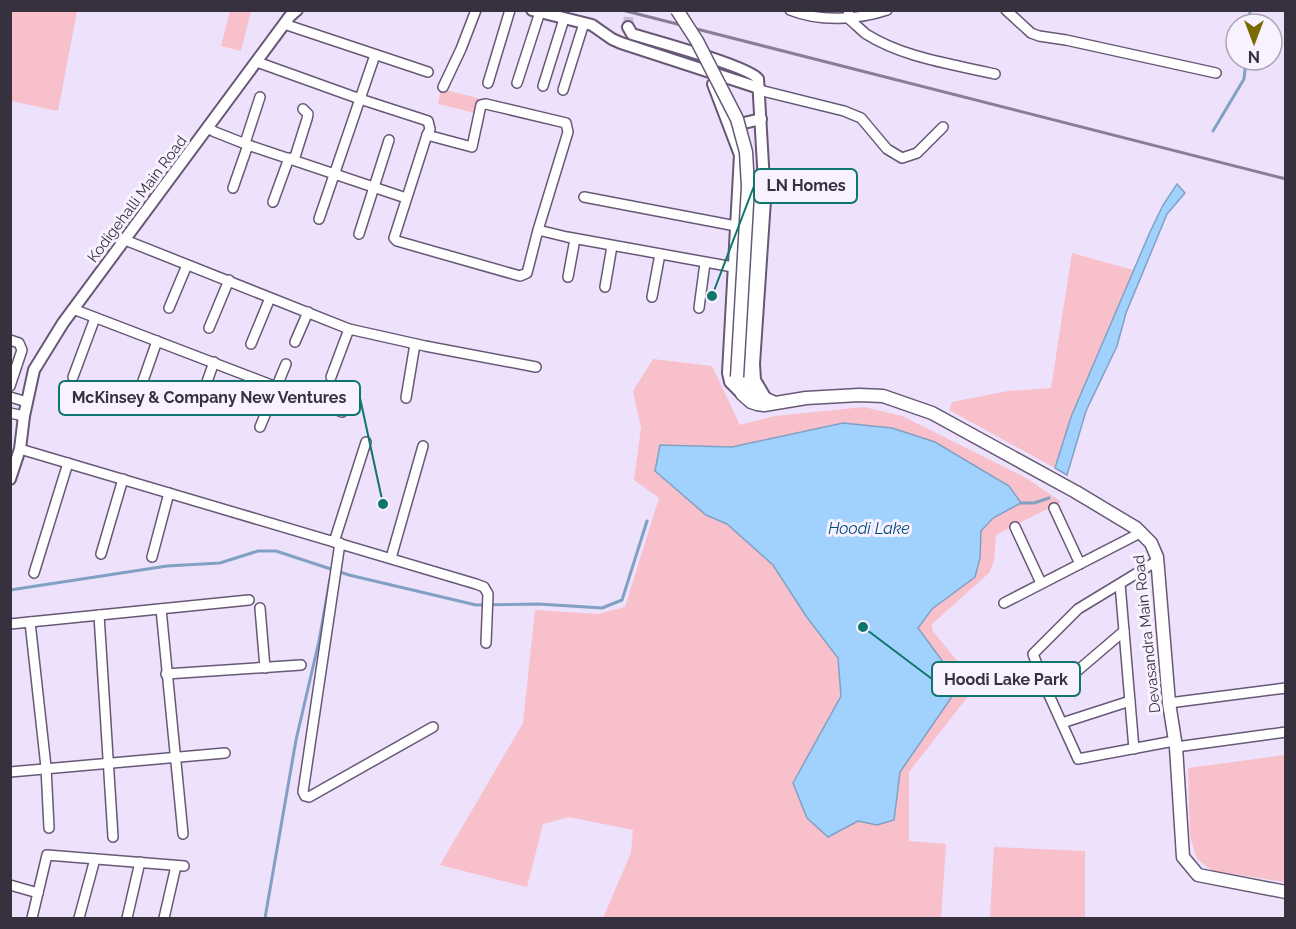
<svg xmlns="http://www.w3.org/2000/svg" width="1296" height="929" font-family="Raleway,sans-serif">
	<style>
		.green { fill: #f7c0ca }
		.water { fill: #a1d1fd; stroke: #81a1c4; stroke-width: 1.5 }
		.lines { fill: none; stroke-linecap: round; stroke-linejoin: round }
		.stream { stroke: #81a1c4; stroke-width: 3 }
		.tertiary-tunnel { stroke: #c9bed6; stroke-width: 10; stroke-dasharray: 10 5; stroke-linecap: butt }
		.minor-casing { stroke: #675876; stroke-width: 12 }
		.tertiary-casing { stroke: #675876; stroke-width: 14 }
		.secondary-casing { stroke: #675876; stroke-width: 15 }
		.minor { stroke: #fff; stroke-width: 9 }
		.tertiary { stroke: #fff; stroke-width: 10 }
		.secondary { stroke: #fff; stroke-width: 12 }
		.rail { stroke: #897f93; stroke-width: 3 }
		.secondary-bridge-casing { stroke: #675876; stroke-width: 15; stroke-linecap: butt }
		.secondary-bridge { stroke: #fff; stroke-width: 12 }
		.labels { text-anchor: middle; stroke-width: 6; stroke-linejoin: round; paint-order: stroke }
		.street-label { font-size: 15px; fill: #37303e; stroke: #f8f1ff }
		.water-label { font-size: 16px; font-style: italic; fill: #024c7d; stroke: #f8f1ff }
		.leader { fill: none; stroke: #0f766e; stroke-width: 2 }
		.callout-dot { fill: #0f766e; stroke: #f8f1ff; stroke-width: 2 }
		.callout { fill: #f8f1ff; stroke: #0f766e; stroke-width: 2 }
		.callout-label { font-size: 16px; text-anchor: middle; font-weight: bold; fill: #37303e }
	</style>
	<rect width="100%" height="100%" fill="#eee1fc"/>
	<g class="green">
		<path d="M11 10 77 11 58 111 11 101Z"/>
		<path d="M230 11H251L241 51 221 46Z"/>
		<path d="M441 89 478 98 475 113 438 104Z"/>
		<path d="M1072 253 1133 270 1107 335 1071 417 1055 468 949 410 952 402 1008 391 1051 388Z"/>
		<path d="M653 359 712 366 740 425 775 416 864 407 902 416 1028 479 1061 502 996 535 994 561 989 573 932 624V630L971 678 973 690 909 772V841L946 844 941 918H603L631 853 633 830 569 817 543 824 527 887 440 865 523 723 535 610 598 614 625 607 659 498 634 480 641 428 633 391Z"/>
		<path d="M1285 755V882L1213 871 1197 859 1190 836 1188 768Z"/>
		<path d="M994 847 1085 851V918H990Z"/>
	</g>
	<g class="water">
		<path d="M1177 184 1185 193 1167 214 1126 313 1117 346 1086 411 1067 475 1055 468 1071 417 1150 232 1163 205Z"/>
		<path d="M843 423 892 428 935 442 1009 486 1021 503 993 518 981 531 980 558 975 577 932 609 918 628 960 685 900 772 894 820 877 825 858 821 828 837 807 818 793 783 841 696 838 658 806 616 773 565 727 524 706 515 655 471 660 445 732 447Z"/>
	</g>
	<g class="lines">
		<g class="stream">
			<path d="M1249 24 1250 10"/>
			<path d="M1213 131 1244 79 1246 60"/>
			<path d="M1021 503H1034L1049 498"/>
			<path d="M10 590 167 566 220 563 258 551H276L349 575 476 605 539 604 602 608 622 600 647 521"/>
			<path d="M265 918 296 740 319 641 330 579"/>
		</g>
		<path class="tertiary-tunnel" d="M628 27 629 10"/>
		<g class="minor-casing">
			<g id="minor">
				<path d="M790 10C820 22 857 20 887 10"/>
				<path d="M849 10 848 18C854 23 860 29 866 34 904 58 952 64 995 74"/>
				<path d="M1006 10 1031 33 1039 36 1066 40 1216 73"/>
				<path d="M284 24 428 72"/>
				<path d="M257 62 360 99 428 121 430 129 427 135"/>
				<path d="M488 83 510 10"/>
				<path d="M517 83 540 12"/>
				<path d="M543 86 564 19"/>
				<path d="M443 87 461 49 476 10"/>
				<path d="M563 90 584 23"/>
				<path d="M759 90 844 111 861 118 887 149 902 158 917 153 943 127"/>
				<path d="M208 128 215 132 248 145 406 198"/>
				<path d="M245 143 260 97"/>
				<path d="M294 160 307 119 308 114 303 109"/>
				<path d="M233 188 248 145"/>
				<path d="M584 197 736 226"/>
				<path d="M273 202 289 158"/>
				<path d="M319 219 375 55"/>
				<path d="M538 230 568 132 566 123 486 104 481 105 472 147 427 135 394 238 397 241 520 276 527 273 538 230 567 237 733 267"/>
				<path d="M359 234 389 140"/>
				<path d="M125 240 349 329 425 346 536 367"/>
				<path d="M568 277 575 239"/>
				<path d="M605 287 612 246"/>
				<path d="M652 297 660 254"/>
				<path d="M169 308 187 265"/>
				<path d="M699 308 705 263"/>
				<path d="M73 309 342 412"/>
				<path d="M209 328 229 280"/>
				<path d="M10 340 19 343 22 350 10 386"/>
				<path d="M295 342 308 312"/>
				<path d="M251 344 270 298"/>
				<path d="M73 377 95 318"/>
				<path d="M331 377 349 329"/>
				<path d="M10 397 27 402"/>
				<path d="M137 398 157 341"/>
				<path d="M406 398 415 344"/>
				<path d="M197 410 214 362"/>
				<path d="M10 413 24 416"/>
				<path d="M260 427 286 364"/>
				<path d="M20 449 476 584 484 587 488 594 486 643"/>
				<path d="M1054 508 1080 564"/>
				<path d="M1015 527 1041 583"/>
				<path d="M334 542 366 442"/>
				<path d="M340 543 303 792 305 796 309 797 433 727"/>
				<path d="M101 554 123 479"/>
				<path d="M152 557 169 493"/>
				<path d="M391 558 423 446"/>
				<path d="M34 573 68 463"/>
				<path d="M1120 584 1134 749"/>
				<path d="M1004 603 1142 532"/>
				<path d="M260 608 265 668"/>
				<path d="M161 609 183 834"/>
				<path d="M99 615 113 837"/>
				<path d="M30 622 46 767 49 828"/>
				<path d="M10 624 249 600"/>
				<path d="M1124 631 1049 695 1078 759 1174 741"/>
				<path d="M166 674 301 665"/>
				<path d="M1049 695 1033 654 1078 609 1157 561"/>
				<path d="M1169 703 1286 688"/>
				<path d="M1062 723 1130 701"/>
				<path d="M1176 747 1286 732"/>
				<path d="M10 772 225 753"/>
				<path d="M10 885 38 893"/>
				<path d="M32 918 47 855 184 866"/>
				<path d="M79 918 95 859"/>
				<path d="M127 918 140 862"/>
				<path d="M164 918 176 866"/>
			</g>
		</g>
		<g class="tertiary-casing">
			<g id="tertiary">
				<path d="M532 10 592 25 612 39 621 43 759 88"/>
				<path d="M628 27 632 34C652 40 751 67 758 79L765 200 754 364 755 380 765 397"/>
				<path d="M713 84 740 155 728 373 730 382 742 394"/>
				<path d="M731 126 761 119"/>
				<path d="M10 479 20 449 24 416 34 370 63 323 290 16 297 10"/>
			</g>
		</g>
		<g class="secondary-casing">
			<g id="secondary">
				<path d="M755 201 746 365 747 381 752 388 759 396 773 402"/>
				<path d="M737 377 742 394 751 402 757 404 764 405 806 398 859 395 883 396 932 413 1076 492 1136 528 1151 543 1157 557 1169 703 1176 747 1183 857 1198 875 1286 892"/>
			</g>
		</g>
		<use href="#minor" class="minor"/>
		<use href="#tertiary" class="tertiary"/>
		<use href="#secondary" class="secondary"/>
		<path class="rail" d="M622 10 1286 179"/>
		<g class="secondary-bridge-casing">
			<path id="secondary-bridge" d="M677 10 697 41 737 119 746 152 748 187 737 377"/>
		</g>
		<use href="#secondary-bridge" class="secondary-bridge"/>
	</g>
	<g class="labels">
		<g class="street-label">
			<text transform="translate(137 199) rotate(-53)" y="5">Kodigehalli Main Road</text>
			<text transform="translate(1147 634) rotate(-96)" y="5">Devasandra Main Road</text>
		</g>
		<g class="water-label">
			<text x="869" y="534">Hoodi Lake</text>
		</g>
	</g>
	<path class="leader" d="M712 296L754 186M383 504L360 398M863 627L932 679"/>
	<g class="callout-dot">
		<circle cx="712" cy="296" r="6"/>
		<circle cx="383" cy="504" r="6"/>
		<circle cx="863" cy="627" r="6"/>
	</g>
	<g class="callout">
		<rect x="754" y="169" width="103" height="34" rx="6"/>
		<rect x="59" y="381" width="301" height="34" rx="6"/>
		<rect x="932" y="662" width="148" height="34" rx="6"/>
	</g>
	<g class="callout-label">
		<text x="806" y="191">LN Homes</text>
		<text x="209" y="403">McKinsey &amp; Company New Ventures</text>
		<text x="1006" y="685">Hoodi Lake Park</text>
	</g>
	<rect width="1296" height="929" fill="none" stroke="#37303e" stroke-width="24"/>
	<g transform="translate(1254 42) rotate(180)"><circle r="28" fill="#f8f1ff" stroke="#aba4b2" stroke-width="1.5"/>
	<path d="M0-4.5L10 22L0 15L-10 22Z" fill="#7b6a02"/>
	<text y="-9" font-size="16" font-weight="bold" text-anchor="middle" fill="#37303e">N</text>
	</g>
</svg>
